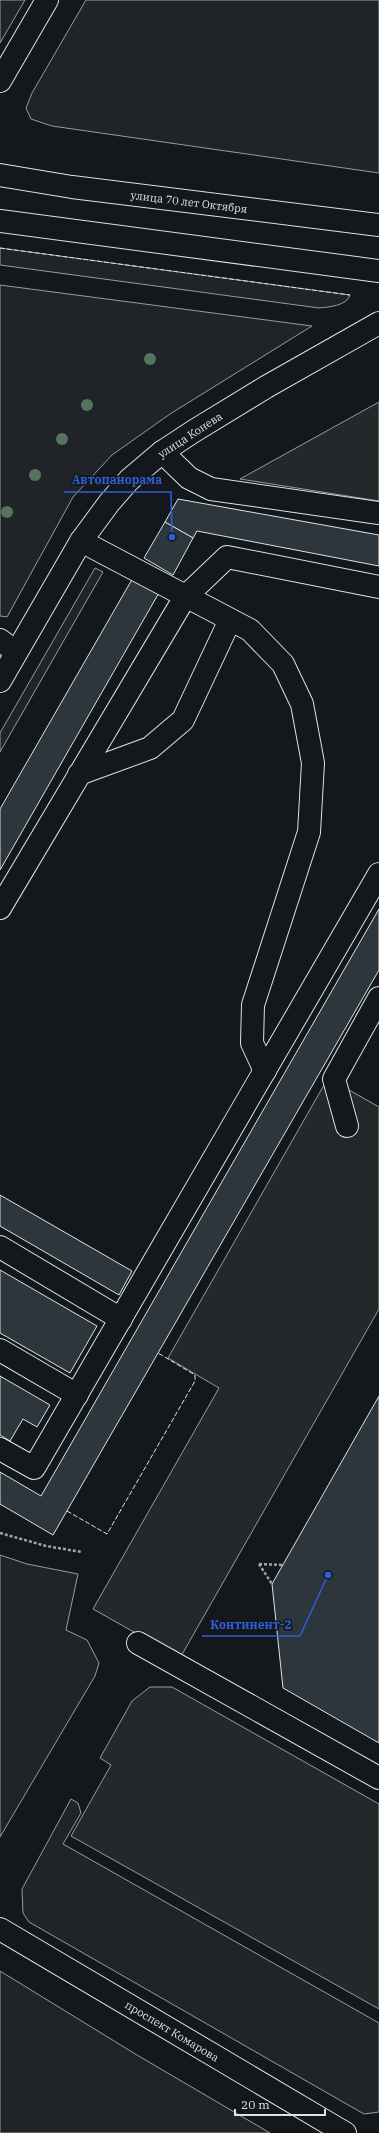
<svg xmlns="http://www.w3.org/2000/svg" width="379" height="2133" font-family="'IBM Plex Serif',serif">
	<style>
		.green { fill: #202428; stroke: #939e99 }
		.parking { fill: #24282b; stroke: #939e99 }
		.building { fill: #2c363c; stroke: #d8e6dc }
		.lines { fill: none; stroke-linecap: round; stroke-linejoin: round }
		.minor-casing { stroke: #d8e6dc; stroke-width: 24 }
		.major-casing { stroke: #d8e6dc; stroke-width: 24 }
		.path { stroke: #9da8a2; stroke-width: 2.5; stroke-dasharray: 3 2; stroke-linecap: butt }
		.minor { stroke: #14181c; stroke-width: 22 }
		.major { stroke: #14181c; stroke-width: 22 }
		.fence { stroke: #d8e6dc; stroke-width: 1; stroke-dasharray: 5 2; stroke-linecap: butt }
		.tree { fill: #55745f }
		.labels { text-anchor: middle; stroke-width: 3; stroke-linejoin: round; paint-order: stroke }
		.street-label { font-size: 11px; fill: #d8e6dc; stroke: #14181c }
		.leader { fill: none; stroke: #305dd8; stroke-width: 1.5 }
		.callout-dot { fill: #305dd8; stroke: #14181c; stroke-width: 1.5 }
		.callout-label { font-size: 12px; text-anchor: middle; font-weight: bold; fill: #305dd8; stroke: #14181c; stroke-width: 3; stroke-linejoin: round; paint-order: stroke }
	</style>
	<rect width="100%" height="100%" fill="#14181c"/>
	<g class="green">
		<path d="M0 0H25L0 43Z"/>
		<path d="M86 0H379V173L52 126 31 119 26 108 32 93Z"/>
		<path d="M0 248 350 295C347 306 328 307 319 308L0 265Z"/>
		<path d="M0 285 312 326 170 414 112 455 73 497 7 617 0 616Z"/>
		<path d="M95 568 103 572 0 752V733Z"/>
		<path d="M0 1555 27 1564 78 1574 66 1630 87 1640 99 1663 95 1676 0 1837Z"/>
		<path d="M71 1799 78 1803 81 1813 63 1844 379 2023V2112L364 2114 29 1922 23 1913 22 1889Z"/>
		<path d="M0 1971 137 2055 270 2133H0Z"/>
	</g>
	<g class="parking">
		<path d="M379 402V501L240 479Z"/>
		<path d="M328 1078 379 1107V1309L180 1658 93 1609 219 1388 168 1358Z"/>
		<path d="M150 1687H172L379 1804V2009L71 1836 111 1765 100 1758 132 1701Z"/>
	</g>
	<g class="building">
		<path d="M178 499 379 535V566L197 531 193 538 165 522Z"/>
		<path d="M165 522 193 538 173 575 144 558Z"/>
		<path d="M134 576 160 591 0 870V809Z"/>
		<path d="M379 909V970L53 1535 0 1504V1472L41 1496Z"/>
		<path d="M0 1195 132 1271 119 1295 0 1226Z"/>
		<path d="M0 1270 97 1326 70 1373 0 1333Z"/>
		<path d="M0 1376 50 1405 37 1427 23 1419 10 1441 0 1435Z"/>
		<path d="M379 1396V1743L283 1688 272 1584Z"/>
	</g>
	<g class="lines">
		<g class="minor-casing">
			<g id="minor">
				<path d="M162 452 189 478 211 489 379 513"/>
				<path d="M81 541 250 630 283 664 302 704 313 763 309 832 253 1005 252 1043 265 1071"/>
				<path d="M0 640 16 652"/>
				<path d="M79 774 150 748 183 720 230 620"/>
				<path d="M0 908 185 597 227 557 379 587"/>
				<path d="M347 1126 334 1079 379 998"/>
				<path d="M0 1247 121 1319"/>
				<path d="M0 1350 77 1395"/>
				<path d="M0 1449 34 1468 379 874"/>
				<path d="M138 1643 379 1778"/>
			</g>
		</g>
		<g class="major-casing">
			<g id="major">
				<path d="M0 81 47 0"/>
				<path d="M0 175 72 187 379 225"/>
				<path d="M0 221 379 271"/>
				<path d="M0 681 81 541 109 503 129 480 162 452 194 431 266 387 379 323"/>
				<path d="M0 1929 345 2133"/>
			</g>
		</g>
		<g class="path">
			<path d="M0 1533 46 1546 82 1552"/>
			<path d="M259 1564 283 1565"/>
			<path d="M259 1564 272 1584"/>
		</g>
		<use href="#minor" class="minor"/>
		<use href="#major" class="major"/>
		<g class="fence">
			<path d="M0 248 350 295"/>
			<path d="M67 1511 107 1534 195 1381V1375L158 1353"/>
		</g>
	</g>
	<g class="tree">
		<circle cx="150" cy="359" r="6"/>
		<circle cx="87" cy="405" r="6"/>
		<circle cx="62" cy="439" r="6"/>
		<circle cx="35" cy="475" r="6"/>
		<circle cx="7" cy="512" r="6"/>
	</g>
	<g class="labels">
		<g class="street-label">
			<text transform="translate(189 202) rotate(7)" y="4">улица 70 лет Октября</text>
			<text transform="translate(190 435) rotate(-33)" y="4">улица Конева</text>
			<text transform="translate(172 2031) rotate(31)" y="4">проспект Комарова</text>
		</g>
	</g>
	<path class="leader" d="M172 537L171 492H64M328 1575L300 1636H202"/>
	<g class="callout-dot">
		<circle cx="172" cy="537" r="4"/>
		<circle cx="328" cy="1575" r="4"/>
	</g>
	<g class="callout-label">
		<text x="117" y="484">Автопанорама</text>
		<text x="251" y="1629">Континент-2</text>
	</g>
	<path d="M235 2109v6h90v-6" fill="none" stroke="#d8e6dc" stroke-width="2"/>
	<text x="241" y="2109" font-size="12" fill="#d8e6dc" stroke="#14181c" stroke-width="3" paint-order="stroke">20 m</text>
</svg>
